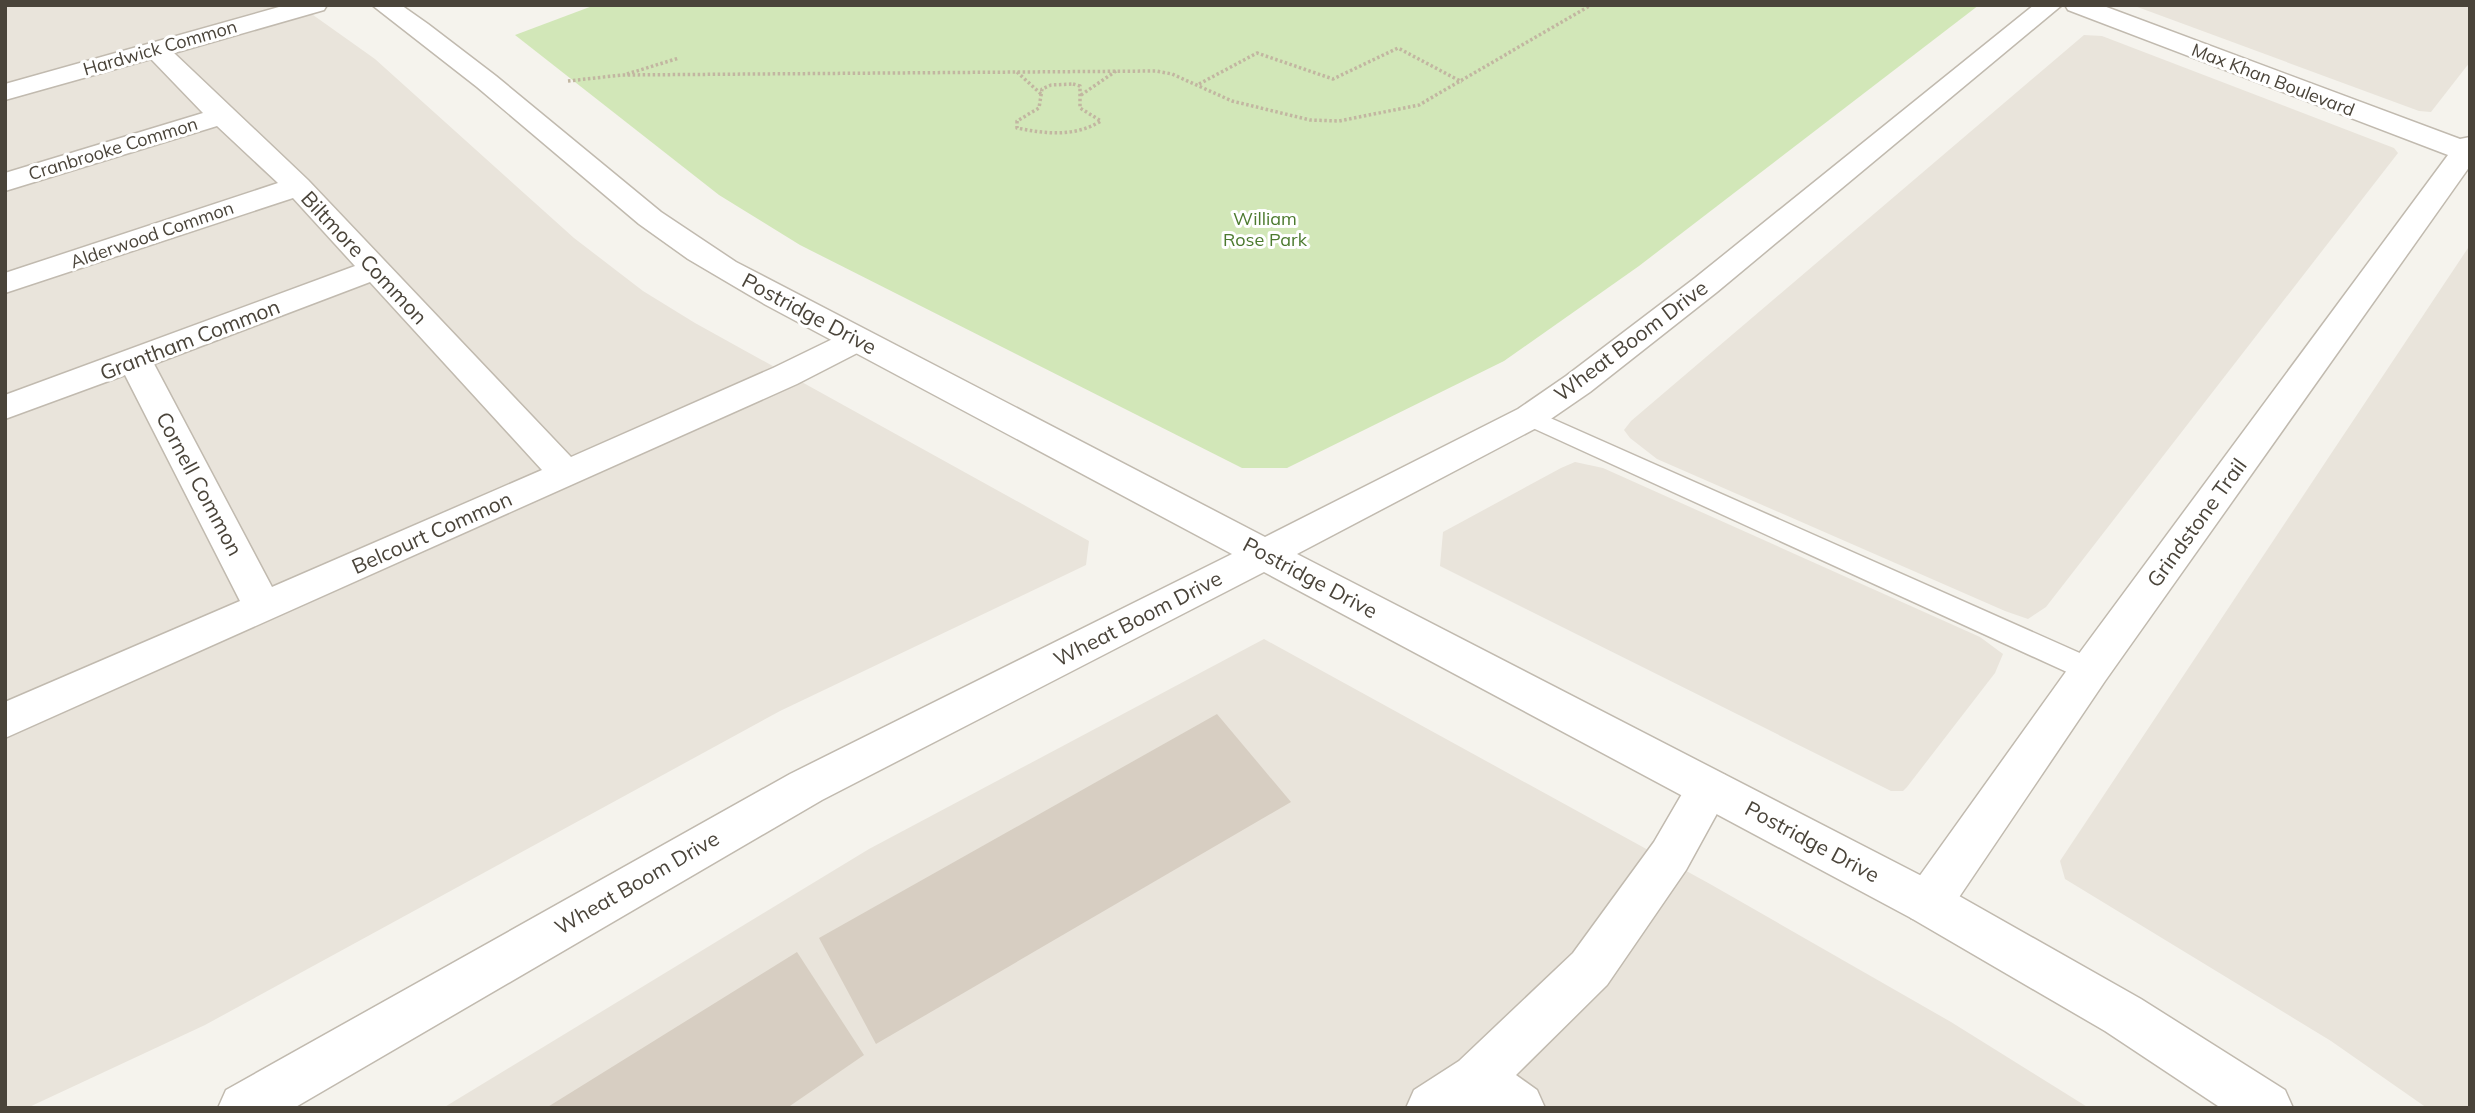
<svg xmlns="http://www.w3.org/2000/svg" width="2475" height="1113" font-family="Mulish,sans-serif">
	<style>
		.residential { fill: #e9e4db }
		.green { fill: #d2e7b8 }
		.building { fill: #d7cec2 }
		.lines { fill: none; stroke-linecap: round; stroke-linejoin: round }
		.service-casing { stroke: #c1baaf; stroke-width: 3 }
		.minor-casing { stroke: #c1baaf; stroke-width: 3 }
		.tertiary-casing { stroke: #c1baaf; stroke-width: 3 }
		.path { stroke: #c2b6a1; stroke-width: 3.5; stroke-dasharray: 2.5 2.5; stroke-linecap: butt }
		.service { fill: #fff; fill-rule: evenodd }
		.minor { fill: #fff; fill-rule: evenodd }
		.tertiary { fill: #fff; fill-rule: evenodd }
		.labels { text-anchor: middle; stroke-width: 6; stroke-linejoin: round; paint-order: stroke }
		.far-street-label { font-size: 18px; fill: #4a443a; stroke: #fff }
		.far-park-label { font-size: 18px; fill: #4c7a2f; stroke: #fff }
		.street-label { font-size: 21px; fill: #4a443a; stroke: #fff }
	</style>
	<rect width="100%" height="100%" fill="#f5f3ed"/>
	<g class="residential">
		<path d="M5 5H299L375 59 574 238 643 291 695 323 1089 541 1086 565 780 711 205 1025 27 1108H5Z"/>
		<path d="M2132 5H2470V62L2431 112 2419 111Z"/>
		<path d="M2084 35 2102 36 2394 148 2398 153 2046 607 2028 619 2005 611 1657 459 1630 438 1624 430 1631 421Z"/>
		<path d="M2470 245V1108H2427L2331 1041 2065 879 2060 861Z"/>
		<path d="M1575 462 1603 468 1980 637 2003 654 1995 673 1907 787 1903 791H1891L1440 566 1443 532 1561 468Z"/>
		<path d="M1264 639 1710 884 1951 1022 2089 1108H443L869 849Z"/>
	</g>
	<path class="green" d="M595 5H1979L1639 266 1504 361 1287 468H1242L800 245 719 195 515 35Z"/>
	<g class="building">
		<path d="M1217 714 1291 802 876 1044 819 938Z"/>
		<path d="M797 952 864 1055 787 1108H546Z"/>
	</g>
	<g class="lines">
		<g class="service-casing">
			<path id="service" d="M1530 409 2100 662 2104 670 2100 678 2090 681 2080 678 1522 423 1518 417 1522 411Z"/>
		</g>
		<g class="minor-casing">
			<g id="minor">
				<path d="M286 5H327L324 10 174 53 308 180 571 457 773 368 845 333 857 330 869 333 874 340 869 347 797 384 5 738V702L240 601 125 375 5 419V395L355 266 293 198 5 293V273L278 183 217 126 5 191V173L203 113 151 59 5 100V84ZM370 282 542 470 272 587 154 364Z"/>
				<path d="M2065 5H2101L2460 139 2470 137V166L2105 681 1945 918 1928 924 1911 918 1904 903 1911 888 2075 659 2448 155 2068 10Z"/>
				<path d="M1709 770 1725 775 1731 788 1686 870 1607 985 1516 1075 1537 1090 1545 1108H1406L1414 1090 1459 1061 1573 953 1654 842 1693 775Z"/>
			</g>
		</g>
		<g class="tertiary-casing">
			<path id="tertiary" d="M372 5H401L428 24 496 76 661 212 736 262 1265 537 1518 409 1566 376 1695 278 2034 5H2062L1717 292 1590 392 1542 425 1297 554 1945 888 2141 999 2285 1090 2293 1108H2221L2105 1031 1911 918 1264 572 822 800 294 1108H218L226 1090 790 774 1232 554 766 305 688 259 639 224 477 87Z"/>
		</g>
		<g class="path">
			<path d="M1017 72 1041 94"/>
			<path d="M627 74 679 58"/>
			<path d="M568 81 622 75 1156 71 1172 74 1232 101 1310 120 1339 121 1419 105 1591 5"/>
			<path d="M1073 84 1080 86V108L1101 121C1075 137 1046 134 1017 128V121L1039 108 1042 89 1051 85Z"/>
			<path d="M1199 84 1257 53 1333 79 1398 48 1462 82"/>
			<path d="M1081 95 1116 71"/>
		</g>
		<use href="#service" class="service"/>
		<use href="#minor" class="minor"/>
		<use href="#tertiary" class="tertiary"/>
	</g>
	<g class="labels">
		<g class="far-street-label">
			<text transform="translate(160 48) rotate(-16)" y="6">Hardwick Common</text>
			<text transform="translate(2273 80) rotate(21)" y="6">Max Khan Boulevard</text>
			<text transform="translate(113 149) rotate(-17)" y="6">Cranbrooke Common</text>
			<text transform="translate(152 235) rotate(-19)" y="6">Alderwood Common</text>
		</g>
		<g class="far-park-label">
			<text x="1265" y="225">William<tspan x="1265" dy="21">Rose Park</tspan></text>
		</g>
		<g class="street-label">
			<text transform="translate(364 258) rotate(47)" y="7">Biltmore Common</text>
			<text transform="translate(809 314) rotate(28)" y="7">Postridge Drive</text>
			<text transform="translate(190 340) rotate(-21)" y="7">Grantham Common</text>
			<text transform="translate(1631 341) rotate(-37)" y="7">Wheat Boom Drive</text>
			<text transform="translate(199 484) rotate(62)" y="7">Cornell Common</text>
			<text transform="translate(2197 523) rotate(-54)" y="7">Grindstone Trail</text>
			<text transform="translate(432 533) rotate(-24)" y="7">Belcourt Common</text>
			<text transform="translate(1310 578) rotate(28)" y="7">Postridge Drive</text>
			<text transform="translate(1138 619) rotate(-27)" y="7">Wheat Boom Drive</text>
			<text transform="translate(1812 842) rotate(28)" y="7">Postridge Drive</text>
			<text transform="translate(637 883) rotate(-30)" y="7">Wheat Boom Drive</text>
		</g>
	</g>
	<rect width="2475" height="1113" fill="none" stroke="#4a443a" stroke-width="14"/>
</svg>
